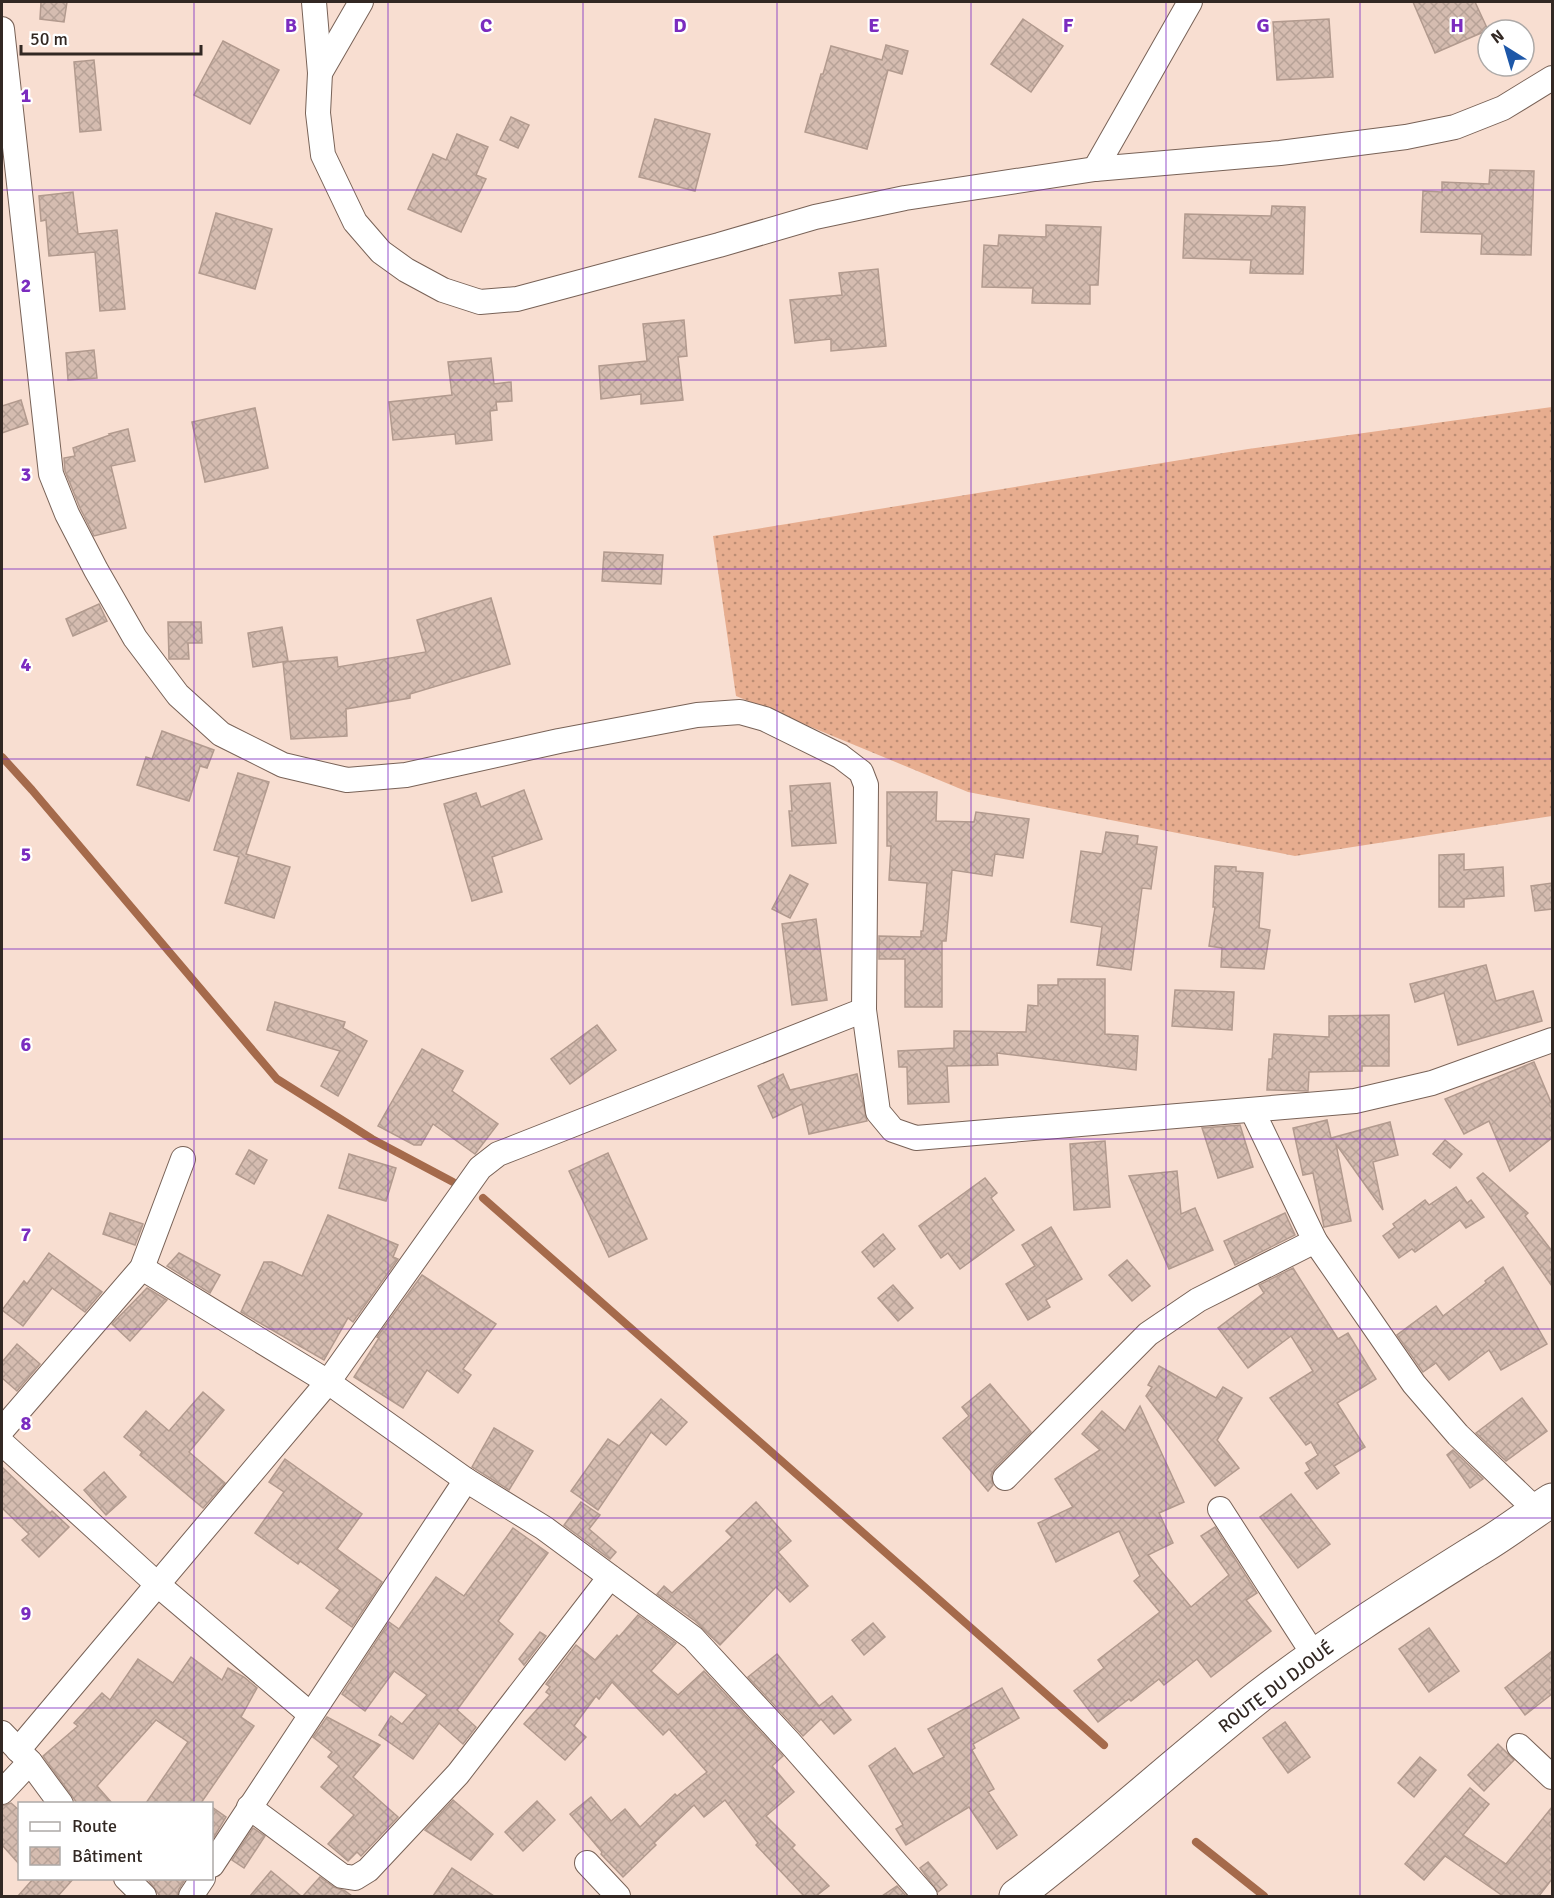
<svg xmlns="http://www.w3.org/2000/svg" width="1554" height="1898" font-family="Signika,sans-serif">
	<style>
		.grass { fill: url(#grass-dots) }
		.lines { fill: none; stroke-linecap: round; stroke-linejoin: round }
		.stream { stroke: #a56a4b; stroke-width: 8 }
		.building { fill: url(#building-cross-hatch); stroke: #b29a8e; stroke-width: 1.5 }
		.street-casing { stroke: #786257; stroke-width: 26 }
		.primary-casing { stroke: #786257; stroke-width: 35 }
		.street { stroke: #fff; stroke-width: 24 }
		.primary { stroke: #fff; stroke-width: 33 }
		.grid { fill: none; stroke: #7b2cbf; stroke-width: 1.5; stroke-opacity: 0.55 }
		.labels { text-anchor: middle; stroke-width: 4.5; stroke-linejoin: round; paint-order: stroke }
		.street-label { font-size: 18px; fill: #322823; stroke: #fff }
		.grid-label { font-size: 20px; text-anchor: middle; font-weight: bold; fill: #7b2cbf; stroke: #fff; stroke-width: 4.5; stroke-linejoin: round; paint-order: stroke }
	</style>
	<defs>
		<pattern id="grass-dots" width="8" height="8" patternUnits="userSpaceOnUse" patternTransform="scale(1.5)"><rect width="8" height="8" fill="#e7ad8f"/><path d="M2 2h.1M6 6h.1" fill="none" stroke="#bc8d74" stroke-width="1.8" stroke-linecap="round"/></pattern>
		<pattern id="building-cross-hatch" width="8" height="8" patternUnits="userSpaceOnUse" patternTransform="scale(1.5)"><rect width="8" height="8" fill="#d5bcb0"/><path d="M0 0l8 8M0 8l8-8" fill="none" stroke="#b7a297"/></pattern>
	</defs>
	<rect width="100%" height="100%" fill="#f8ded1"/>
	<path class="grass" d="M1552 407V816L1295 856 968 792 736 696 713 536 1248 449Z"/>
	<g class="lines">
		<g class="stream">
			<path d="M2 757 32 790 277 1079 372 1139 453 1182"/>
			<path d="M483 1198 1104 1745"/>
			<path d="M1196 1842 1264 1896"/>
		</g>
	</g>
	<g class="building">
		<path d="M41 2H67L64 22 40 19Z"/>
		<path d="M1413 2H1475L1488 30 1435 53Z"/>
		<path d="M1023 19 1063 46 1031 92 991 64Z"/>
		<path d="M1329 19 1333 77 1277 80 1273 22Z"/>
		<path d="M223 41 279 70 250 124 194 95Z"/>
		<path d="M886 45 908 51 902 74 888 70 867 149 805 132 821 74H823L831 46 882 60Z"/>
		<path d="M94 60 101 130 80 132 74 62Z"/>
		<path d="M511 117 529 125 518 148 500 140Z"/>
		<path d="M655 119 710 134 695 191 639 177Z"/>
		<path d="M457 134 488 147 476 175 486 179 461 232 408 209 433 154 446 160Z"/>
		<path d="M1490 170 1534 171 1531 255 1481 254 1482 234 1421 232 1423 191 1442 192V182L1489 184Z"/>
		<path d="M73 192 78 234 117 230 125 309 100 311 95 252 49 256 46 220 41 221 39 196Z"/>
		<path d="M1272 206 1305 207 1303 274 1250 273 1251 260 1183 258 1185 214 1271 216Z"/>
		<path d="M216 213 272 229 255 289 199 273Z"/>
		<path d="M1046 225 1101 227 1098 285H1090V304L1032 303 1033 288 982 287 984 245 998 246 999 235 1046 237Z"/>
		<path d="M878 269 886 346 831 351V339L795 343 790 300 842 295 839 273Z"/>
		<path d="M684 320 687 356 678 357 683 400 641 404V394L601 399 599 366 647 361 643 324Z"/>
		<path d="M94 350 97 378 68 380 66 353Z"/>
		<path d="M491 358 494 384 511 382 512 401 496 402 497 410 490 411 492 440 456 444 455 434 393 440 389 402 452 395 448 362Z"/>
		<path d="M21 400 28 424 2 433V406Z"/>
		<path d="M255 408 268 468 205 482 192 422Z"/>
		<path d="M128 429 135 461 111 466 126 528 94 536 80 508 65 471 64 458 75 456 73 448 110 435 109 434Z"/>
		<path d="M604 552 663 555 661 584 602 581Z"/>
		<path d="M491 598 510 664 410 694V698L346 709 347 736 291 739 283 662 337 657 338 667 426 652 417 620Z"/>
		<path d="M99 604 107 621 73 636 66 619Z"/>
		<path d="M168 622H201L202 643H188L189 659H169Z"/>
		<path d="M282 627 288 661 253 667 248 633Z"/>
		<path d="M162 731 214 750 207 768 200 766 189 801 137 785 146 757 152 759Z"/>
		<path d="M238 773 269 782 246 854 290 867 274 918 225 903 239 857 214 850Z"/>
		<path d="M830 783 836 843 792 846 789 811H792L790 786Z"/>
		<path d="M524 790 542 839 492 857 502 892 472 901 444 804 476 793 481 807Z"/>
		<path d="M887 792H937L936 821 974 822 976 812 1029 819 1023 858 995 854 992 876 952 870 946 941H942V1007H905V959H879V936L921 937V931H923L927 883 889 880 891 846H887Z"/>
		<path d="M1106 832 1138 836 1137 844 1157 847 1151 889 1142 888 1131 970 1097 965 1102 927 1071 922 1081 851 1102 854Z"/>
		<path d="M1464 854V870L1503 867 1504 896 1464 899V907H1439V855Z"/>
		<path d="M1215 866 1236 867V871L1263 873 1259 928 1270 930 1264 969 1221 967 1222 948 1209 946 1215 907H1213Z"/>
		<path d="M790 875 808 884 790 918 772 909Z"/>
		<path d="M1552 883V909L1535 911 1531 886Z"/>
		<path d="M816 919 827 1000 792 1005 782 924Z"/>
		<path d="M1486 965 1496 1001 1533 991 1542 1021 1458 1045 1444 993 1415 1002 1410 984Z"/>
		<path d="M1058 979H1105V1034L1138 1036 1136 1070 997 1053 998 1065 947 1066 949 1102 908 1104 907 1067H899L898 1051 954 1048V1031L1026 1032 1028 1005 1038 1006V985H1058Z"/>
		<path d="M1175 990 1234 992 1232 1030 1172 1026Z"/>
		<path d="M275 1002 345 1022 343 1028 367 1041 338 1096 321 1086 340 1051 267 1030Z"/>
		<path d="M1389 1015V1066H1362V1071L1309 1072 1308 1091 1267 1090 1269 1059H1272L1274 1034 1329 1037V1016Z"/>
		<path d="M597 1025 616 1050 570 1084 551 1059Z"/>
		<path d="M422 1049 463 1071 452 1091 498 1124 475 1154 433 1124 421 1145H414L378 1126Z"/>
		<path d="M1534 1062 1552 1105V1138L1510 1171 1489 1121 1464 1134 1445 1099Z"/>
		<path d="M783 1074 790 1090 857 1074 867 1121 809 1134 802 1104 773 1118 758 1086Z"/>
		<path d="M1327 1120 1331 1138 1390 1122 1398 1155 1373 1162 1383 1210 1336 1144 1351 1221 1324 1227 1313 1173 1303 1175 1293 1128Z"/>
		<path d="M1240 1125 1253 1167 1218 1178 1202 1128Z"/>
		<path d="M1445 1140 1462 1154 1450 1168 1433 1154Z"/>
		<path d="M1105 1141 1110 1207 1074 1210 1070 1144Z"/>
		<path d="M249 1150 267 1160 254 1184 236 1174Z"/>
		<path d="M608 1153 647 1239 609 1257 569 1171Z"/>
		<path d="M349 1154 396 1168 386 1201 339 1188Z"/>
		<path d="M1177 1171 1181 1214 1195 1208 1213 1250 1169 1269 1129 1176Z"/>
		<path d="M1483 1173 1528 1213 1525 1216 1552 1251V1286L1477 1178Z"/>
		<path d="M985 1178 997 1193 991 1198 1014 1230 960 1269 948 1253 941 1258 919 1226Z"/>
		<path d="M1456 1187 1467 1203 1471 1200 1484 1217 1466 1228 1460 1220 1415 1252 1412 1249 1399 1258 1383 1236 1395 1227 1393 1224 1425 1200 1429 1205Z"/>
		<path d="M110 1213 143 1224 135 1245 103 1234Z"/>
		<path d="M1285 1213 1295 1235 1235 1265 1224 1241Z"/>
		<path d="M328 1215 398 1245 393 1257 398 1259 353 1322 348 1318 324 1360 241 1312 264 1262H272L302 1276Z"/>
		<path d="M1051 1227 1082 1279 1046 1300 1050 1307 1028 1320 1006 1284 1035 1266 1022 1245Z"/>
		<path d="M883 1234 895 1249 874 1267 862 1252Z"/>
		<path d="M49 1253 102 1292 85 1312 52 1288 23 1326 2 1310 24 1281 27 1284Z"/>
		<path d="M179 1253 220 1275 210 1293 167 1266Z"/>
		<path d="M1127 1260 1150 1286 1132 1301 1109 1275Z"/>
		<path d="M1503 1267 1547 1344 1501 1370 1489 1350 1449 1380 1436 1363 1423 1372 1397 1335 1436 1306 1443 1316 1486 1283 1485 1281Z"/>
		<path d="M1293 1268 1338 1339 1348 1333 1376 1379 1337 1403 1365 1447 1334 1466 1339 1473 1317 1489 1305 1473 1310 1470 1306 1463 1318 1455 1311 1442 1306 1445 1270 1398 1313 1371 1291 1336 1248 1368 1218 1328 1264 1293 1259 1285Z"/>
		<path d="M422 1275 496 1324 463 1369 471 1375 458 1393 427 1370 403 1408 354 1377 379 1338 377 1337Z"/>
		<path d="M893 1285 913 1308 898 1321 878 1298Z"/>
		<path d="M147 1288 167 1300 130 1341 112 1324Z"/>
		<path d="M17 1344 40 1364 17 1391 2 1378V1362Z"/>
		<path d="M1159 1366 1216 1398 1223 1387 1242 1398 1217 1440 1239 1468 1215 1486 1146 1396 1152 1387 1148 1385Z"/>
		<path d="M990 1384 1031 1432 995 1468 991 1475 993 1485 988 1491 943 1438 969 1416 962 1407Z"/>
		<path d="M203 1392 224 1410 189 1452 225 1483 203 1508 140 1455 142 1452 124 1437 146 1411 169 1431Z"/>
		<path d="M1522 1398 1547 1431 1506 1461 1476 1433Z"/>
		<path d="M661 1399 687 1422 666 1445 651 1432 598 1510 571 1491 608 1439 619 1446Z"/>
		<path d="M1140 1406 1184 1502 1159 1513 1173 1543 1148 1555 1191 1607 1229 1575 1201 1536 1215 1527 1257 1593 1246 1600 1271 1631 1211 1677 1197 1659 1164 1685 1159 1679 1131 1701 1129 1699 1098 1722 1074 1691 1104 1668 1098 1660 1160 1612 1134 1581 1140 1576 1119 1531 1056 1562 1038 1523 1073 1507 1055 1479 1100 1450 1082 1434 1102 1411 1125 1431Z"/>
		<path d="M494 1428 533 1451 509 1490 472 1467Z"/>
		<path d="M1453 1450 1483 1479 1470 1488 1447 1455Z"/>
		<path d="M285 1459 362 1514 337 1549 382 1582 352 1627 326 1608 340 1590 300 1561 298 1564 255 1533 284 1492 269 1482Z"/>
		<path d="M2 1467 50 1513 52 1511 69 1527 39 1557 22 1540 29 1534 2 1508Z"/>
		<path d="M104 1472 126 1497 106 1515 84 1490Z"/>
		<path d="M1291 1494 1330 1544 1298 1568 1260 1517Z"/>
		<path d="M581 1502 600 1515 589 1529 616 1552 610 1559 564 1525Z"/>
		<path d="M756 1502 791 1541 778 1552 808 1586 790 1602 776 1587 720 1645 695 1621 657 1594 664 1586 672 1593 732 1537 726 1531Z"/>
		<path d="M513 1528 548 1553 498 1621 513 1634 457 1710 476 1727 463 1744 439 1723 413 1759 379 1735 391 1716 402 1724 427 1695 394 1671 365 1711 342 1694 389 1622 399 1629 436 1577 464 1596Z"/>
		<path d="M638 1615 676 1643 651 1671 678 1695 704 1671 783 1756 772 1766 794 1792 766 1816 795 1845 792 1848 829 1886 816 1896H804L756 1845 758 1843 725 1800 704 1817 694 1805 654 1843 656 1845 623 1877 601 1854 602 1852 570 1814 591 1797 611 1821 625 1809 640 1827 675 1794 677 1796 707 1772 669 1729 663 1735 612 1682 599 1699 596 1696 574 1726 586 1737 565 1760 524 1724 550 1695 546 1692 550 1687 546 1684 576 1645 595 1660 617 1635 619 1637Z"/>
		<path d="M873 1623 885 1637 864 1655 852 1640Z"/>
		<path d="M1429 1628 1459 1671 1429 1692 1399 1649Z"/>
		<path d="M540 1632 546 1636 524 1665 519 1659Z"/>
		<path d="M1552 1651V1694L1525 1715 1505 1688Z"/>
		<path d="M777 1654 819 1706 832 1696 851 1720 834 1734 821 1719 803 1736 748 1677Z"/>
		<path d="M191 1657 222 1680 228 1668 244 1677 257 1688 241 1717 254 1726 201 1803H146L188 1742 156 1720 97 1786 112 1803H77L43 1756 78 1726 74 1723 102 1693 110 1700 138 1659 173 1683Z"/>
		<path d="M1002 1688 1019 1718 973 1744 975 1748 972 1750 994 1789 988 1792 1017 1835 997 1849 969 1807 906 1845 896 1829 903 1825 869 1766 895 1748 913 1774 944 1757 928 1729Z"/>
		<path d="M327 1717 380 1745 353 1777 398 1817 361 1856 357 1852 348 1861 328 1844 354 1815 321 1787 339 1766 328 1757 332 1752 313 1737Z"/>
		<path d="M1285 1722 1310 1757 1288 1773 1263 1738Z"/>
		<path d="M1498 1744 1514 1760 1484 1791 1468 1775Z"/>
		<path d="M1420 1757 1436 1770 1414 1797 1398 1783Z"/>
		<path d="M1470 1788 1489 1804 1463 1835 1506 1864 1552 1807V1879L1539 1896H1503L1445 1856 1424 1880 1405 1864Z"/>
		<path d="M453 1800 493 1834 471 1860 425 1830Z"/>
		<path d="M537 1801 555 1820 523 1851 505 1832Z"/>
		<path d="M11 1803 20 1811V1865L2 1845V1806Z"/>
		<path d="M212 1807 226 1817 212 1840Z"/>
		<path d="M253 1828 265 1836 244 1868 232 1860Z"/>
		<path d="M928 1862 947 1885 938 1892 920 1868Z"/>
		<path d="M452 1868 494 1896H433Z"/>
		<path d="M271 1871 301 1896H250Z"/>
		<path d="M320 1877 334 1887 345 1891 352 1896H303Z"/>
		<path d="M34 1878H74L58 1896H18Z"/>
		<path d="M147 1878H186L179 1889 177 1896H160Z"/>
		<path d="M897 1886 906 1896H882Z"/>
	</g>
	<g class="lines">
		<g class="street-casing">
			<g id="street">
				<path d="M314 2 320 73 318 113 323 155 355 222 381 252 406 270 443 290 480 302 517 299 719 245 815 217 905 198 1095 169 1280 153 1406 137 1455 127 1503 108 1552 78"/>
				<path d="M2 29 51 474 67 514 96 570 135 638 178 695 221 734 283 765 347 780 406 775 559 741 697 715 740 712 765 719 840 756 861 772 866 785 864 1010 878 1112 893 1130 916 1138 1355 1101 1432 1083 1552 1040"/>
				<path d="M320 73 361 2"/>
				<path d="M1095 169 1190 2"/>
				<path d="M1252 1110 1315 1241 1414 1384 1458 1435 1536 1510"/>
				<path d="M142 1268 328 1382 466 1480 544 1528 693 1638 790 1743 925 1896"/>
				<path d="M2 1430 142 1268 183 1159"/>
				<path d="M2 1443 157 1584 310 1714"/>
				<path d="M1005 1478 1148 1334 1198 1300 1315 1241"/>
				<path d="M1220 1509 1314 1655"/>
				<path d="M2 1733 30 1762 61 1804"/>
				<path d="M1519 1746 1552 1777"/>
				<path d="M18 1750 328 1382 480 1168 498 1154 516 1147 864 1010"/>
				<path d="M2 1792 30 1762"/>
				<path d="M249 1807 342 1876 355 1878 368 1870 458 1774 610 1577"/>
				<path d="M587 1863 618 1896"/>
				<path d="M212 1865 466 1480"/>
				<path d="M126 1878 144 1896"/>
				<path d="M191 1896 203 1878"/>
			</g>
		</g>
		<g class="primary-casing">
			<path id="primary" d="M1016 1896C1099 1833 1176 1762 1258 1697 1328 1643 1402 1597 1477 1550 1503 1535 1527 1516 1552 1500"/>
		</g>
		<use href="#street" class="street"/>
		<use href="#primary" class="primary"/>
	</g>
	<path class="grid" d="M194 2V1804M388 2V1896M583 2V1896M777 2V1896M971 2V1896M1166 2V1896M1360 2V1896M2 190H1552M2 380H1552M2 569H1552M2 759H1552M2 949H1552M2 1139H1552M2 1329H1552M2 1518H1552M2 1708H1552M194 1878V1896"/>
	<g class="labels">
		<g class="street-label">
			<text transform="translate(1276 1687) rotate(-37)" y="6">ROUTE DU DJOUÉ</text>
		</g>
	</g>
	<g class="grid-label">
		<text x="291" y="32">B</text>
		<text x="486" y="32">C</text>
		<text x="680" y="32">D</text>
		<text x="874" y="32">E</text>
		<text x="1068" y="32">F</text>
		<text x="1263" y="32">G</text>
		<text x="1457" y="32">H</text>
		<text x="26" y="102">1</text>
		<text x="26" y="292">2</text>
		<text x="26" y="481">3</text>
		<text x="26" y="671">4</text>
		<text x="26" y="861">5</text>
		<text x="26" y="1051">6</text>
		<text x="26" y="1241">7</text>
		<text x="26" y="1430">8</text>
		<text x="26" y="1620">9</text>
	</g>
	<rect width="1554" height="1898" fill="none" stroke="#322823" stroke-width="6"/>
	<rect x="18" y="1802" width="195" height="78" fill="#ffffff" stroke="#ada9a7" stroke-width="1.5"/>
	<rect x="30" y="1822" width="30" height="9" fill="#ffffff" stroke="#ada9a7" stroke-width="1.5"/>
	<text x="72" y="1832" font-size="18" fill="#322823">Route</text>
	<rect x="30" y="1847" width="30" height="18" fill="url(#building-cross-hatch)" stroke="#ada9a7" stroke-width="1.5"/>
	<text x="72" y="1862" font-size="18" fill="#322823">Bâtiment</text>
	<g transform="translate(1506 48) rotate(323)"><circle r="28" fill="#ffffff" stroke="#ada9a7" stroke-width="1.5"/>
	<path d="M0-4.5L10 22L0 15L-10 22Z" fill="#1d57a8"/>
	<text y="-9" font-size="16" font-weight="bold" text-anchor="middle" fill="#322823">N</text>
	</g>
	<path d="M21 45v9h180v-9" fill="none" stroke="#322823" stroke-width="3"/>
	<text x="30" y="45" font-size="18" fill="#322823" stroke="#ffffff" stroke-width="4.5" paint-order="stroke">50 m</text>
</svg>
